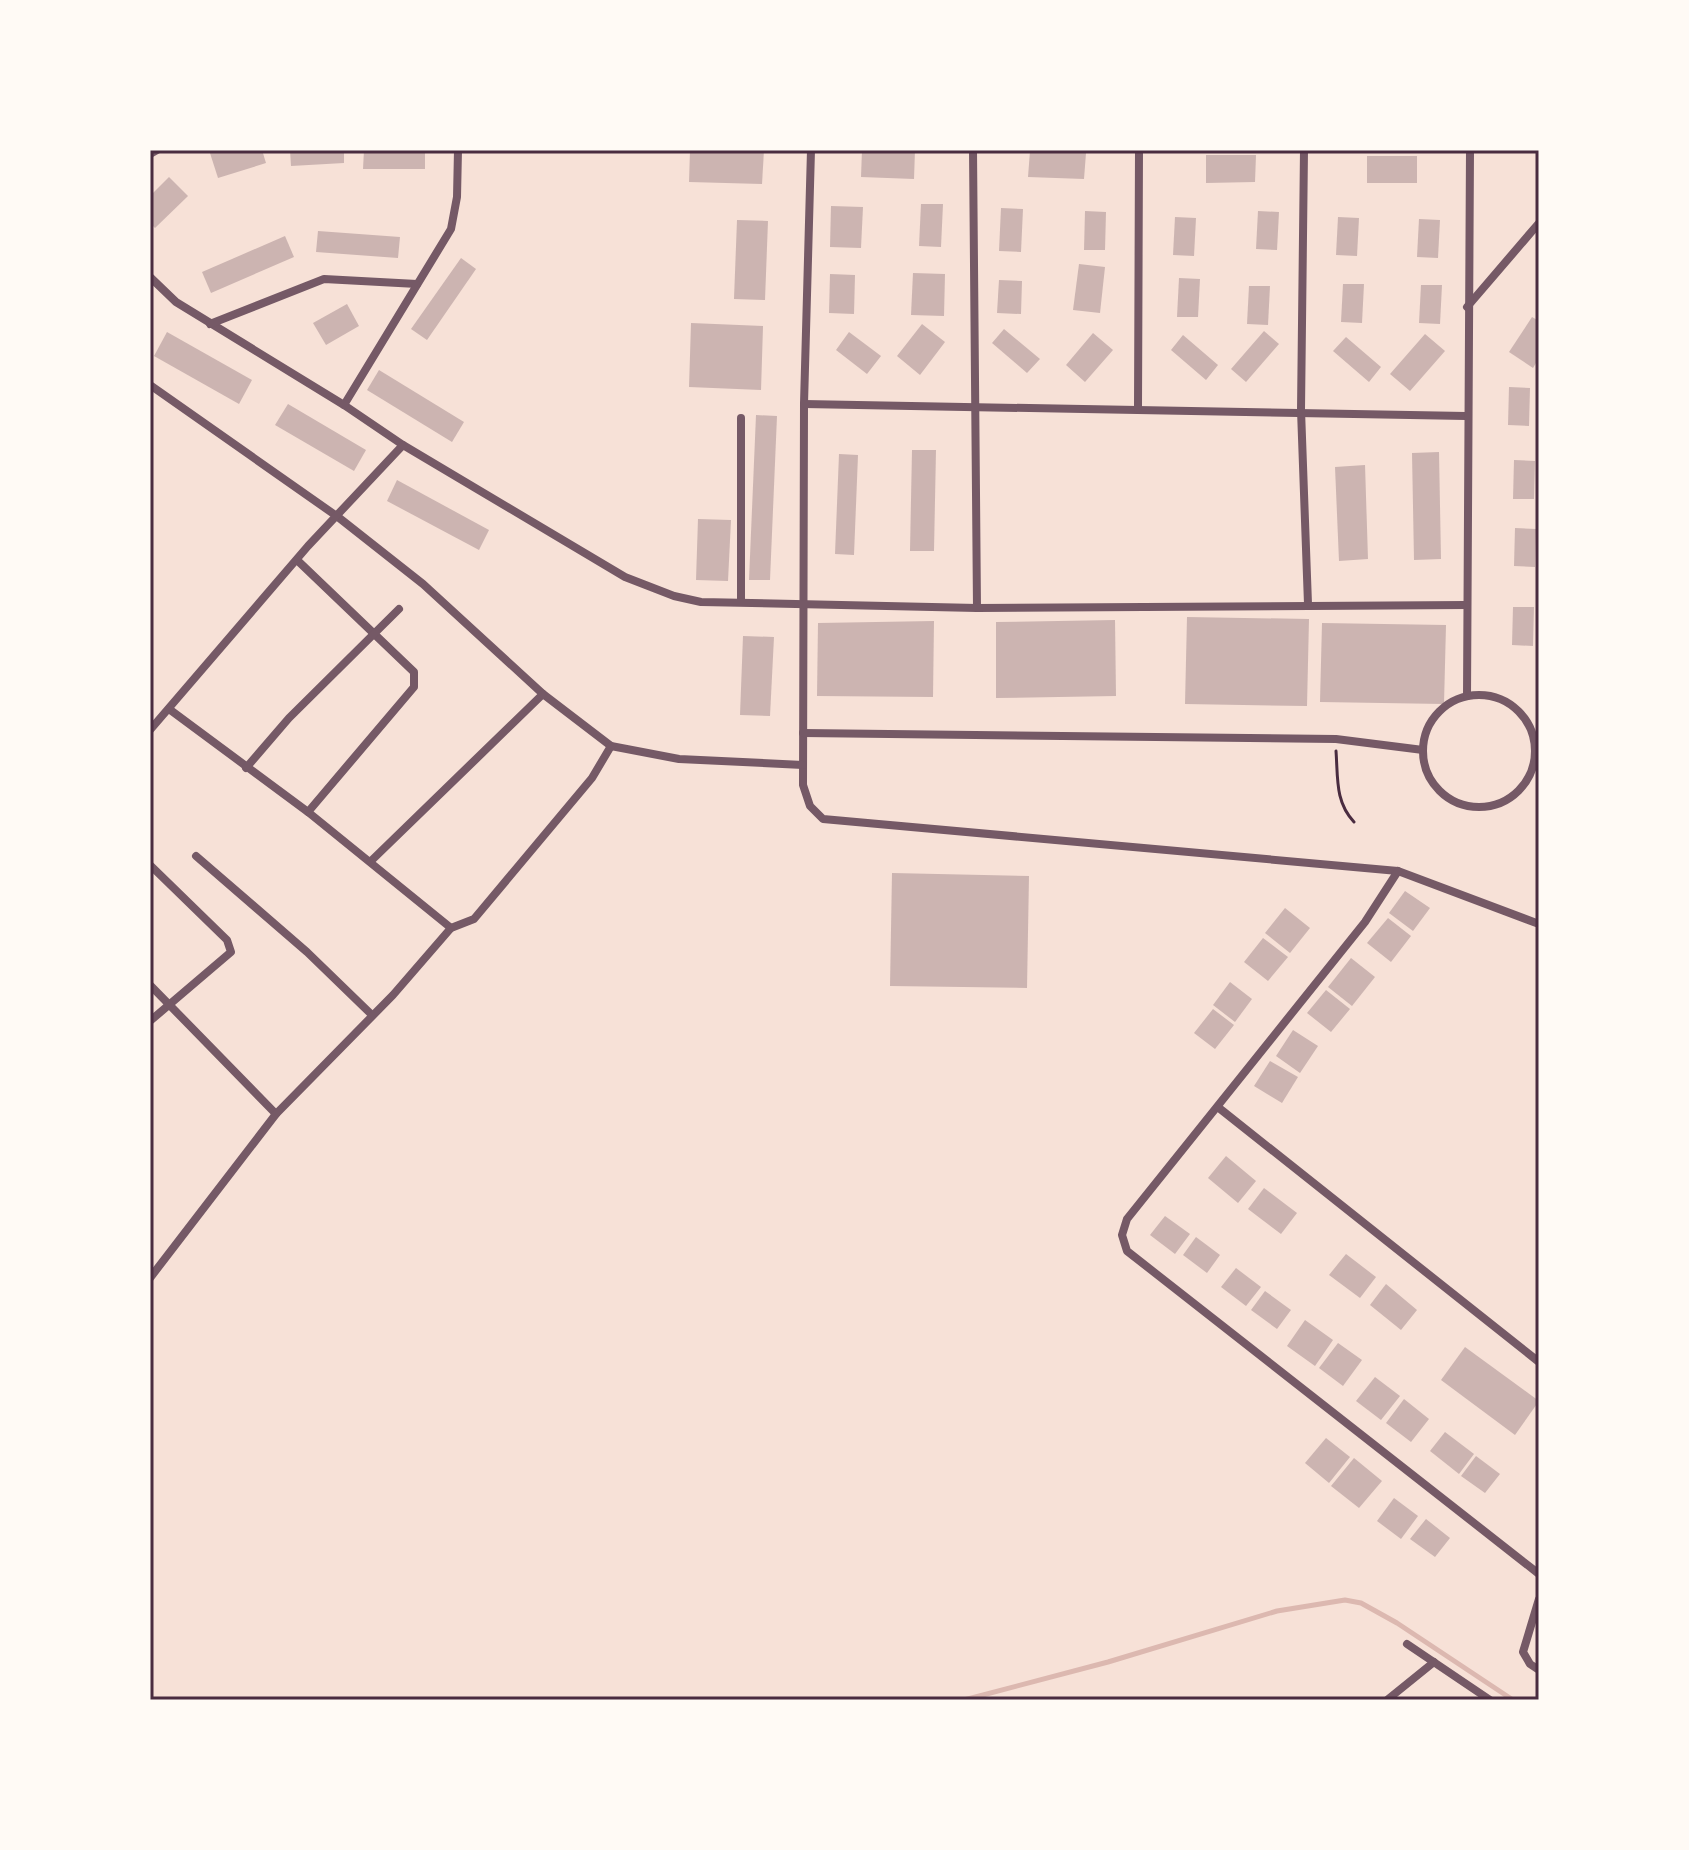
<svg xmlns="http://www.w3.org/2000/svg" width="1689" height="1850" font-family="Helvetica,sans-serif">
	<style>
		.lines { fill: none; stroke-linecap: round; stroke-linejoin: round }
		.stream { stroke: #dcb8b0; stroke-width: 5 }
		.building { fill: #ccb4b1 }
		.path { stroke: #4a2c40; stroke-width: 3 }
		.minor { stroke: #755966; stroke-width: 8 }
		.neatline { fill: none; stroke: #4a2c40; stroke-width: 3 }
	</style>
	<rect width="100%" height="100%" fill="#f7e1d7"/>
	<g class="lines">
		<path class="stream" d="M964 1700 1108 1662 1277 1611 1345 1600 1361 1603 1397 1623 1513 1700"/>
	</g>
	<g class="building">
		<path d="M209 150H262L266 163 218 178Z"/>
		<path d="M290 150H344V163L291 166Z"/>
		<path d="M364 150H425V169H363Z"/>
		<path d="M690 150H764L762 184 689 182Z"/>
		<path d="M862 150H915L914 179 861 177Z"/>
		<path d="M1030 151 1086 153 1084 179 1028 177Z"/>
		<path d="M1206 155H1256L1255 182 1206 183Z"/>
		<rect x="1367" y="156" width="50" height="27"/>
		<path d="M169 177 188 196 155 228 150 223V196Z"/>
		<path d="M921 204H943L941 247 919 246Z"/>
		<path d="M831 206 863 207 861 248 830 247Z"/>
		<path d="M1001 208 1023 209 1021 252 999 251Z"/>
		<path d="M1085 211 1106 212 1105 250H1084Z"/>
		<path d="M1258 211 1279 212 1277 250 1256 249Z"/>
		<path d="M1175 217 1196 218 1194 256 1173 255Z"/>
		<path d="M1338 217 1359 218 1357 256 1336 255Z"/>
		<path d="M1419 219 1440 220 1438 258 1417 257Z"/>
		<path d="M737 220 768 221 765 300 734 299Z"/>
		<path d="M318 231 400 237 398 258 316 252Z"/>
		<path d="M285 236 294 257 211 293 202 272Z"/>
		<path d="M461 258 476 269 427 340 411 329Z"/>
		<path d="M1079 264 1105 267 1100 313 1073 310Z"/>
		<path d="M913 273 945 274 944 316 911 315Z"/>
		<path d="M830 274 855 275 854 314 829 313Z"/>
		<path d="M1179 278 1200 279 1198 317H1177Z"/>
		<path d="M999 280 1022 281 1021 314 997 313Z"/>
		<path d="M1343 284H1364L1362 323 1341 322Z"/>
		<path d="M1421 285H1442L1440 324 1419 323Z"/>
		<path d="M1249 286H1270L1268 325 1247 324Z"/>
		<path d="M347 304 359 326 326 345 313 323Z"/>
		<path d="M1532 317 1539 321V358L1533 368 1509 352Z"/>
		<path d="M691 323 763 326 761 390 689 387Z"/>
		<path d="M922 324 945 342 920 375 897 356Z"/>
		<path d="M1004 329 1040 359 1027 373 992 343Z"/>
		<path d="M1264 331 1279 344 1246 382 1231 369Z"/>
		<path d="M167 332 252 380 239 404 154 356Z"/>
		<path d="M849 332 881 356 867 374 836 350Z"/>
		<path d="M1093 333 1113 350 1085 382 1066 365Z"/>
		<path d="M1425 334 1445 351 1410 391 1390 374Z"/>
		<path d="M1183 335 1218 365 1206 380 1171 350Z"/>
		<path d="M1346 337 1381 367 1369 382 1333 351Z"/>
		<path d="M379 370 464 422 452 442 367 390Z"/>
		<path d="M1509 387 1530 388 1529 426 1508 425Z"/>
		<path d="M288 404 366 450 354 471 275 425Z"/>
		<path d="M756 415 777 416 770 580H749Z"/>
		<path d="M912 450H936L934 551H910Z"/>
		<path d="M1439 452 1441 559 1414 560 1412 453Z"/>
		<path d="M839 454 858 455 854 555 835 554Z"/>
		<path d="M1514 460 1535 461 1534 499H1513Z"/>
		<path d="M1365 465 1368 559 1339 561 1335 467Z"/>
		<path d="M397 480 489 530 479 550 387 501Z"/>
		<path d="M698 519 731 520 728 581 696 580Z"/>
		<path d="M1515 528 1536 529 1535 567 1514 566Z"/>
		<path d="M1513 607H1534L1533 646 1512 645Z"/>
		<path d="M1187 617 1309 619 1307 706 1185 704Z"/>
		<path d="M1115 620 1116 696 996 698V622Z"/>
		<path d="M934 621 933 697 817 696 818 623Z"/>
		<path d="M1322 623 1446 625 1444 704 1320 702Z"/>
		<path d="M743 636 774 637 770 716 740 715Z"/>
		<path d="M892 873 1029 876 1027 988 890 986Z"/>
		<path d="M1405 891 1430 908 1413 931 1389 913Z"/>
		<path d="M1285 908 1310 928 1290 953 1265 933Z"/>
		<path d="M1388 918 1411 936 1391 962 1367 943Z"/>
		<path d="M1263 938 1288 957 1268 981 1244 962Z"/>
		<path d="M1351 958 1375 977 1352 1006 1328 987Z"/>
		<path d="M1230 982 1252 999 1235 1022 1213 1005Z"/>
		<path d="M1326 990 1350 1009 1331 1032 1307 1013Z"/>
		<path d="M1213 1009 1234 1025 1215 1049 1194 1033Z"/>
		<path d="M1293 1030 1318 1046 1300 1073 1276 1056Z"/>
		<path d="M1270 1061 1298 1077 1282 1103 1254 1086Z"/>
		<path d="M1226 1156 1256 1181 1238 1203 1208 1178Z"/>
		<path d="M1264 1188 1297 1213 1281 1234 1248 1209Z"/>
		<path d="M1165 1216 1190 1234 1175 1254 1150 1235Z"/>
		<path d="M1196 1237 1220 1255 1207 1273 1183 1255Z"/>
		<path d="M1346 1254 1376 1277 1360 1298 1329 1275Z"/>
		<path d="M1236 1268 1261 1287 1246 1306 1221 1287Z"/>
		<path d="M1386 1284 1417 1310 1401 1330 1370 1305Z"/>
		<path d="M1265 1291 1291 1310 1277 1329 1251 1310Z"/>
		<path d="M1305 1320 1333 1340 1315 1366 1287 1346Z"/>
		<path d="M1338 1343 1362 1360 1343 1386 1319 1368Z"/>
		<path d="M1465 1347 1539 1401 1515 1435 1441 1380Z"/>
		<path d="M1375 1377 1400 1396 1381 1420 1356 1401Z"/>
		<path d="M1404 1399 1429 1419 1411 1442 1386 1423Z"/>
		<path d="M1445 1432 1474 1454 1459 1474 1430 1451Z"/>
		<path d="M1326 1438 1350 1457 1329 1483 1305 1463Z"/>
		<path d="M1476 1456 1500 1474 1485 1493 1461 1476Z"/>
		<path d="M1354 1458 1382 1481 1359 1508 1331 1486Z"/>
		<path d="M1394 1498 1418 1516 1401 1539 1377 1521Z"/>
		<path d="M1426 1519 1450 1538 1435 1557 1410 1539Z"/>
	</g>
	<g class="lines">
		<path class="path" d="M1336 751C1338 778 1335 802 1354 822"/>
		<g class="minor">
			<path d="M811 150 804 404 803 785 810 806 823 819 1398 871 1539 924"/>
			<path d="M973 150 977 608"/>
			<path d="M1304 150 1301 410 1308 604"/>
			<path d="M150 154 157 150"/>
			<path d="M150 277 176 302 344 405 403 445"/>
			<path d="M1467 307 1539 223"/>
			<path d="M210 324 324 279 417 284"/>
			<path d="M150 385 338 517 423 584 543 694 611 746 679 759 803 765"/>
			<path d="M804 404 1466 416"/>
			<path d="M344 405 451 229 457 197 458 150"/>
			<path d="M1138 409 1139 150"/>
			<path d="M297 560 414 672V687L308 812"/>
			<path d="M741 602V418"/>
			<circle cx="1479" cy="751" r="56"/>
			<path d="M1467 696 1470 150"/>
			<path d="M169 709 308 812 451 928"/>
			<path d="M150 730 308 546 403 445 625 577 674 596 701 602 977 608 1466 605"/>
			<path d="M803 733 1336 739 1423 750"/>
			<path d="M246 768 289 718 399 609"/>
			<path d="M196 856 307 952 372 1015"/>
			<path d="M371 861 543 694"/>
			<path d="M150 865 227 940 231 952 150 1021"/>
			<path d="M1398 871 1365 922 1127 1219 1122 1235 1127 1251 1539 1574"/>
			<path d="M150 985 276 1114"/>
			<path d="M1219 1108 1539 1362"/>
			<path d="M150 1278 276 1114 393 995 451 928 474 919 592 778 611 746"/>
			<path d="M1539 1599 1523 1652 1530 1664 1539 1670"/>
			<path d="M1407 1644 1490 1700"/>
			<path d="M1387 1700 1434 1662"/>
		</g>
	</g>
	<rect width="1689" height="1850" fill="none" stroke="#fffaf5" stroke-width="304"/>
	<rect x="152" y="152" width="1385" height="1546" class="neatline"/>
</svg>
